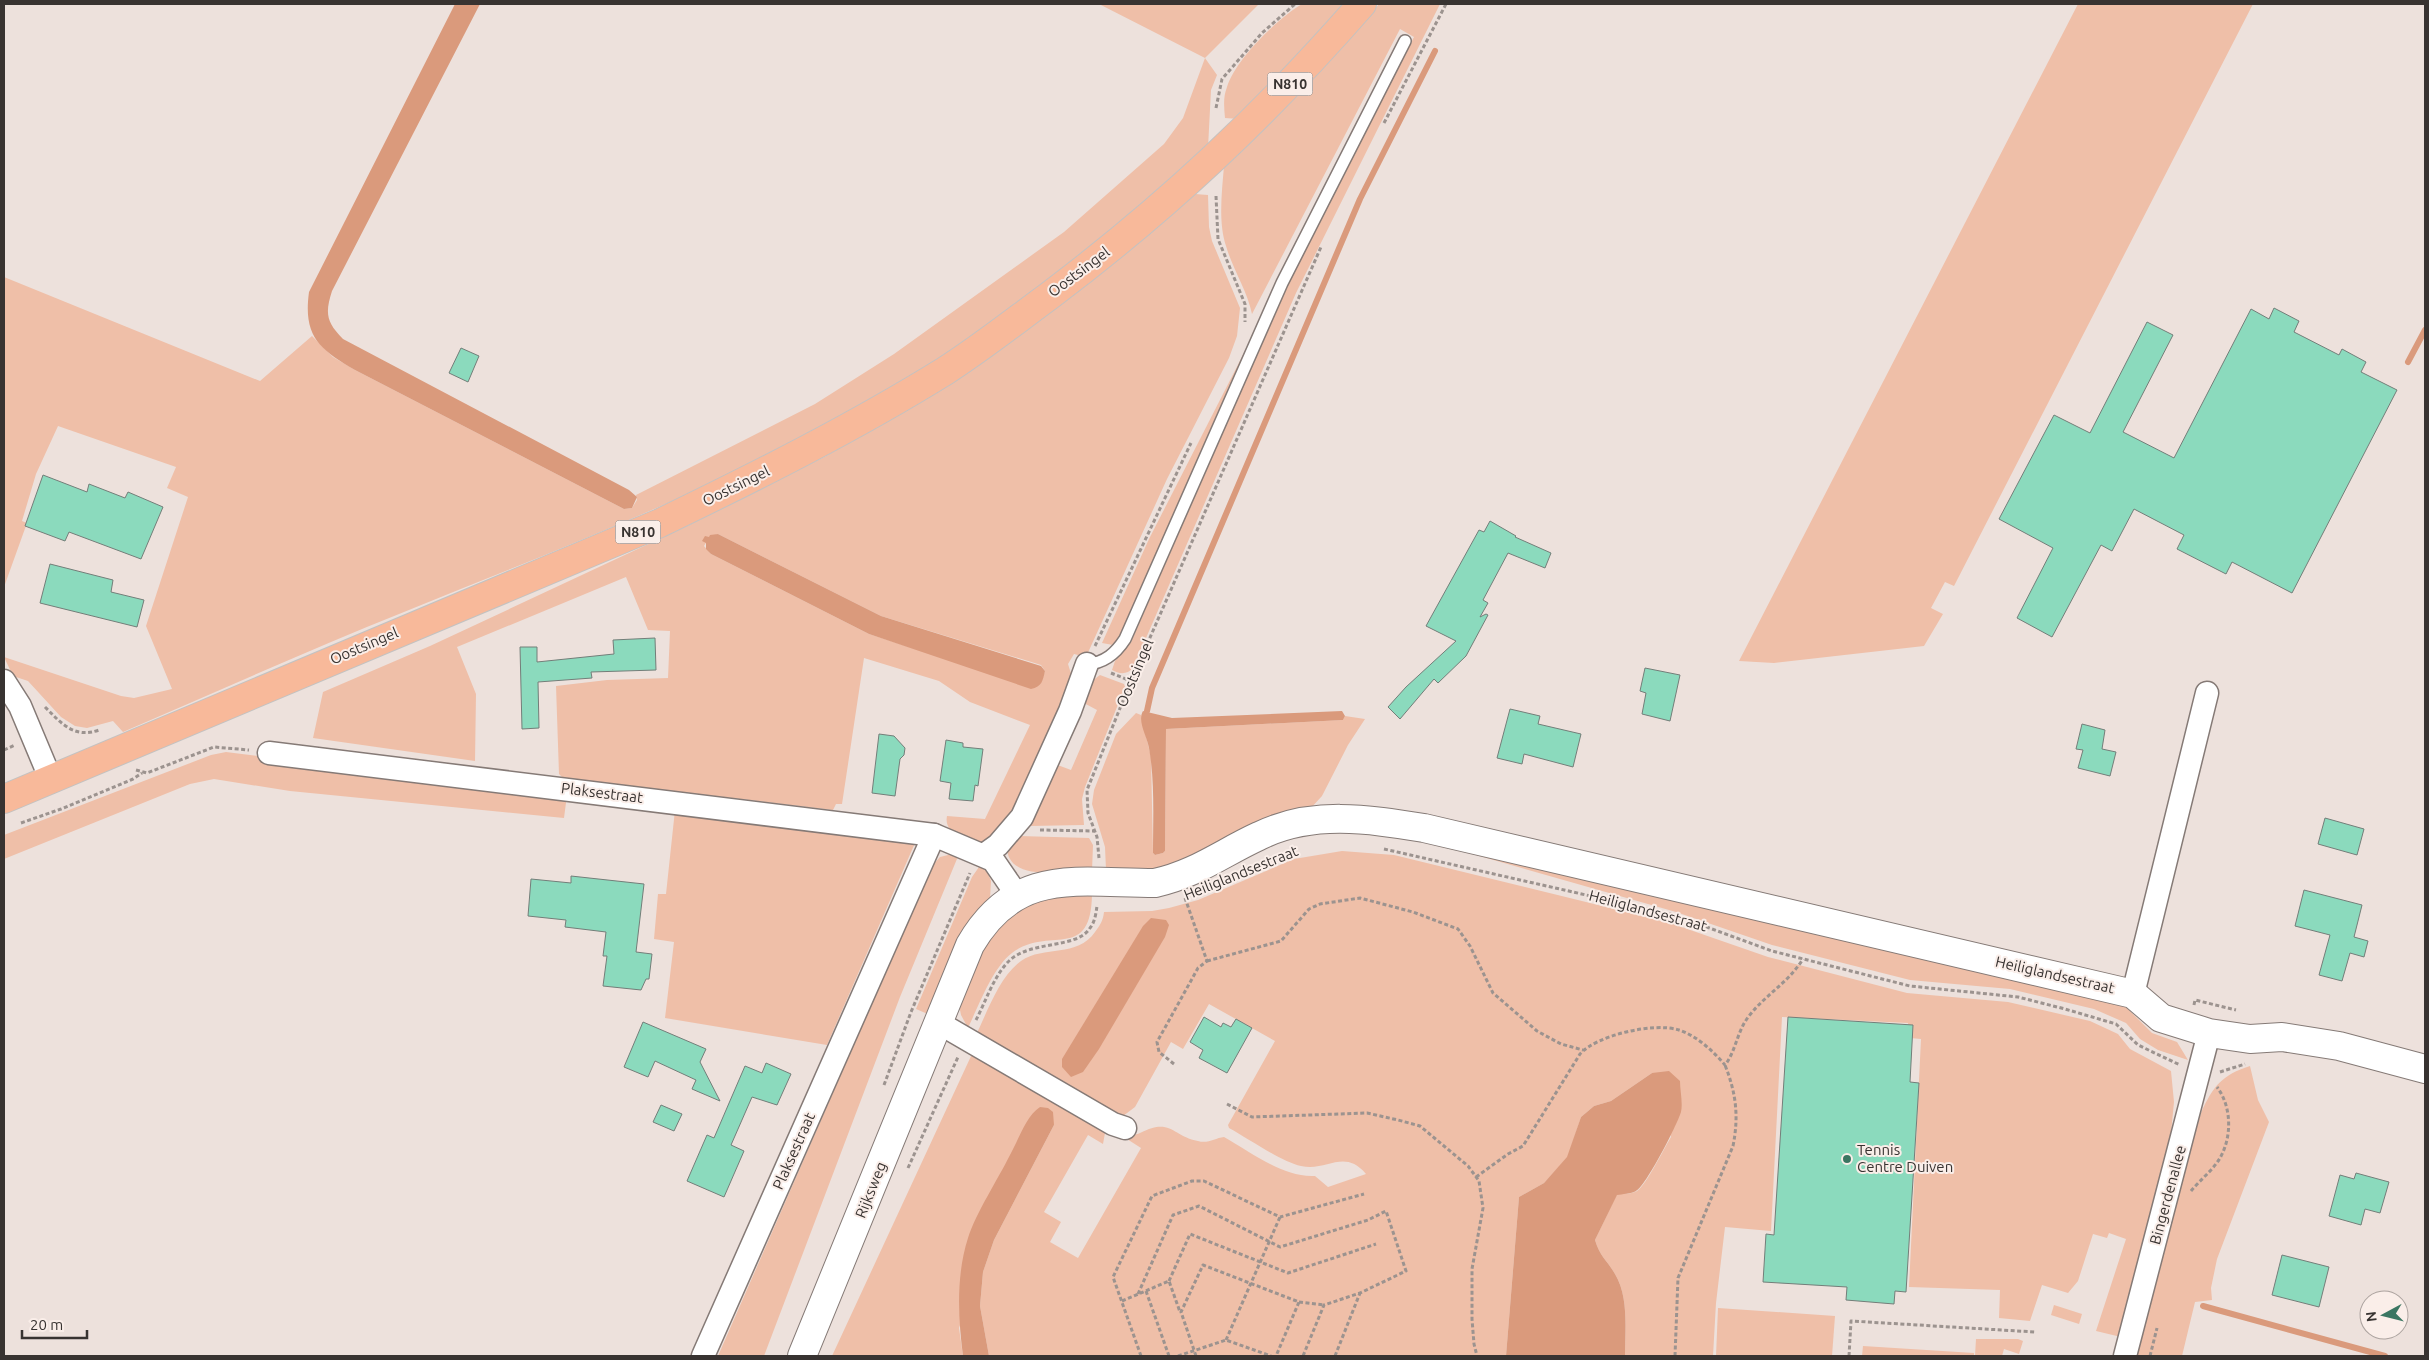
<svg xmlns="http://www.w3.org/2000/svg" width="2429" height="1360" font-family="Ubuntu,sans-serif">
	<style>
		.green { fill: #efbfa8; fill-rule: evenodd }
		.water { fill: #da9a7c }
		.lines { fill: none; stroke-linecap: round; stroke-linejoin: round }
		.stream { stroke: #da9a7c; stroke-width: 6 }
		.building { fill: #8bdabd; stroke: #737e79 }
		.service-casing { stroke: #857a76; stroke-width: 14 }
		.minor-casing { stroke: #857a76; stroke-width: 25 }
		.tertiary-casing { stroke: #857a76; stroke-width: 30 }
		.primary-casing { stroke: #c3c2c1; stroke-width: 30 }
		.path { stroke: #9c938f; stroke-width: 3; stroke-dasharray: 4 2.5; stroke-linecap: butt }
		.service { stroke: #fff; stroke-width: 11 }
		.minor { stroke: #fff; stroke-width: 22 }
		.tertiary { stroke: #fff; stroke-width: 28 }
		.primary { stroke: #f8b99a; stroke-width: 28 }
		.poi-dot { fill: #3a7662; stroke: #faeee9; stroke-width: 2 }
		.labels { text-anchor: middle; stroke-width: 4; stroke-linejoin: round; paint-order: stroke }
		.shield { fill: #faeee9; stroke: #726b68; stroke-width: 1 }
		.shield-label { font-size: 14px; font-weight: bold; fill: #383331 }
		.street-label { font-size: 15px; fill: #383331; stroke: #faeee9 }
		.poi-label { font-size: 15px; fill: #383331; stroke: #faeee9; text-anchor: start }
	</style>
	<rect width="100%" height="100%" fill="#ede1dc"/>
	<g class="green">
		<path d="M1099 4H1259L1205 58 1217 75 1211 90 1208 148C1094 249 975 343 842 417 702 495 552 552 404 612 309 650 216 692 123 732L113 721 87 728 75 726 61 717 28 681 13 676 4 657 121 696 134 698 172 689 146 626 188 497 167 488 176 467 58 426 36 474 22 521 27 523 4 587V277L260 381 312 336 333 357 355 370 624 509 632 508 637 500 636 495 815 404 894 354 1064 232 1164 144 1183 118 1205 58Z"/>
		<path d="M1302 4H1346L1239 119 1225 118C1224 107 1223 97 1227 87 1236 59 1277 19 1302 4Z"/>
		<path d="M1379 4H1440L1296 293 1133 668C1127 675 1119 674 1112 670L1115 661 1131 642 1287 286 1414 37 1400 29 1252 314C1247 290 1233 270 1226 246 1218 222 1222 191 1224 166L1353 34Z"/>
		<path d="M2078 4H2253L1954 586 1945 582 1931 608 1943 614 1924 646 1774 663 1739 661Z"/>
		<path d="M1195 194 1208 195 1209 227 1212 241 1240 308 1237 336 1229 358 1167 479 1086 657 1074 654 1068 664 1073 680 1011 822 983 844C970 839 943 836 947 816L985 819 1030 725 970 702 939 681 864 658 842 804H836L833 810 563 778 559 774 556 686 607 680 668 678 670 631 648 630 626 577 457 647 476 694 475 761 313 738 323 692 430 646 689 525 826 456 903 410ZM718 534 881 616 1041 665 1045 671 1043 677 977 669 869 634 711 554 704 546 709 538Z"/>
		<path d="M1247 347 1120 635 1113 645 1102 643 1149 539Z"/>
		<path d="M1100 675 1124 684 1125 687 1085 787 1082 799 1084 825 1030 826 1029 823 1055 764 1071 770 1097 710 1082 702 1092 681Z"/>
		<path d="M1136 713 1141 715 1151 757 1153 853 1155 855 1163 853 1165 851 1166 729 1343 720 1345 716 1365 719 1348 745 1322 796 1310 809 1161 871 1106 870 1105 847 1092 804 1094 790 1116 734Z"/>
		<path d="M226 752 567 795 564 818 290 791 214 779 190 784 4 859V835L211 755Z"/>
		<path d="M675 810 915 843 827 1045 665 1018 674 942 654 939 658 894H666Z"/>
		<path d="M1019 836 1089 838 1093 845 1092 871C1070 871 1022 880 1010 859 1008 856 1007 852 1009 848 1011 844 1016 840 1019 836Z"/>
		<path d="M1342 851 1394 855 1582 901 1673 924 1768 957 1907 993 2008 1002 2090 1021 2118 1034 2130 1049 2171 1071 2174 1102 2171 1133 2121 1337 2096 1331 2126 1239 2109 1233 2107 1238 2093 1234 2078 1281 2068 1293 2042 1285 2030 1321 1999 1318 2000 1290 1909 1287 1921 1039 1910 1038 1908 1023 1782 1017 1771 1231 1725 1227 1716 1303 1713 1356H1625C1625 1330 1629 1297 1615 1274 1607 1260 1600 1257 1595 1240L1617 1194C1623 1194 1632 1194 1637 1191 1647 1184 1663 1150 1671 1137L1652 1073 1611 1101 1594 1106 1581 1117 1568 1157 1544 1183 1519 1197 1506 1356H989L980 1306 983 1272 994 1240 1054 1125 1040 1107 959 1328 963 1356H832L972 1054 1103 1128 1105 1133 1103 1144 1088 1135 1044 1212 1061 1222 1050 1242 1078 1258 1141 1148 1127 1139C1131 1135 1135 1135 1140 1133 1171 1117 1172 1136 1198 1141 1208 1144 1215 1138 1224 1137 1251 1152 1283 1178 1315 1176L1328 1187 1366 1174C1344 1148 1327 1172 1301 1166 1282 1162 1249 1139 1229 1128L1228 1125 1275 1041 1209 1004 1183 1049 1171 1042 1135 1107 1123 1116 1116 1115 975 1037C987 1013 999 977 1021 961 1044 945 1077 958 1095 932 1100 925 1103 921 1104 912L1152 911 1169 908 1198 900 1294 859Z"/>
		<path d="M956 853 959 854 900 997 764 1356H718L932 866 940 857Z"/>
		<path d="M1469 853 1814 925 2125 1006 2152 1033 2177 1042 2188 1060 2158 1050 2140 1039 2126 1023 2094 1009 2010 989 1910 980 1772 945 1676 912Z"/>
		<path d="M979 867 986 868 991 881 990 899 972 921 930 1015 916 1009 972 877Z"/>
		<path d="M1092 894C1091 963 1049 925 1012 953 993 967 978 1007 968 1028L961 1015 959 1005 976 957 1005 917 1051 896Z"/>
		<path d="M2250 1066 2258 1100 2269 1122 2217 1259 2211 1288 2212 1300 2195 1302 2182 1356H2135L2164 1241 2201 1113C2213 1086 2222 1075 2250 1066Z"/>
		<path d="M2054 1305 2082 1314 2079 1324 2051 1315Z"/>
		<path d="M1718 1308 1835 1316 1832 1356H1716Z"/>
		<path d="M1976 1339H2018L2023 1341 2019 1354 2004 1349 2002 1356H1975Z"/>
		<path d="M1863 1346 1974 1353V1356H1862Z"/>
	</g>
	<g class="water">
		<path d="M455 4H480L332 291C325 313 326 322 343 339L629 490 637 497 632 508 624 509 355 370C319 349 303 336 309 292Z"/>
		<path d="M718 534 881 616 1041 666 1045 671C1043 680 1042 687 1031 689L869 634 711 554 706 549V543L702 541 705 536 709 537 710 535Z"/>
		<path d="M1143 711 1172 718 1342 711 1345 716 1343 720 1166 729 1165 851 1163 853 1155 855 1153 853C1153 819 1155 782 1149 748 1147 736 1137 721 1143 711Z"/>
		<path d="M1151 918 1166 920 1169 925 1165 937 1099 1049 1083 1072 1071 1077 1062 1067V1059L1143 926Z"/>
		<path d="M1669 1071 1680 1081C1680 1090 1683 1103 1681 1112 1677 1125 1646 1186 1636 1191 1631 1194 1622 1194 1617 1195L1595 1240C1600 1257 1607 1260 1615 1274 1629 1297 1625 1330 1625 1356H1506L1519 1197 1544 1183 1567 1157 1581 1117 1594 1106 1611 1101 1652 1073Z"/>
		<path d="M1040 1107 1048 1108 1053 1112 1054 1125 994 1240 983 1272 980 1306 989 1356H963C958 1318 956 1275 968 1238 976 1213 998 1179 1010 1155 1018 1141 1026 1116 1040 1107Z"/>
	</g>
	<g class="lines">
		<g class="stream">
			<path d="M2408 362 2425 330"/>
			<path d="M1147 711 1152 688 1360 199 1435 51"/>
			<path d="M2203 1306 2385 1356"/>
		</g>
	</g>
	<g class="building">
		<path d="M2274 308 2299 321 2294 332 2339 355 2342 349 2366 362 2361 372 2397 390 2292 593 2232 562 2226 574 2177 549 2184 535 2134 509 2112 551 2101 545 2052 637 2017 618 2053 548 1999 519 2054 415 2090 433 2147 322 2173 335 2123 432 2174 458 2251 309 2269 319Z"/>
		<path d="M461 348 479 356 468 382 449 373Z"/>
		<path d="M43 475 87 492 89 484 125 498 128 492 163 507 141 559 69 532 65 541 25 526Z"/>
		<path d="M1490 521 1516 536 1515 537 1551 553 1545 568 1508 553 1483 600 1488 603 1480 617 1486 614 1488 615 1466 656 1438 683 1434 679 1400 719 1388 707 1406 687 1456 641 1426 626 1479 530 1484 532Z"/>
		<path d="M50 564 113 580 111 592 144 600 137 627 40 603Z"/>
		<path d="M655 638 656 670 591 672 592 678 538 682 539 728 522 729 520 647H537V662L614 654 613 640Z"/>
		<path d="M1645 668 1680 675 1670 721 1642 714 1646 693 1640 691Z"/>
		<path d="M1510 709 1540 716 1538 724 1581 734 1573 767 1524 754 1522 764 1497 758Z"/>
		<path d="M2082 724 2105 730 2102 749 2116 752 2110 776 2078 768 2083 750 2076 749Z"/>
		<path d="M879 734 894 736 905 748 904 755 900 759 895 796 872 793Z"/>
		<path d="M946 740 963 743V747L983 749 978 786 975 785 973 801 949 799 951 783 940 781Z"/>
		<path d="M2325 818 2364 829 2357 855 2318 844Z"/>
		<path d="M571 876 644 884 636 952 652 954 649 979H646L641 990 603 986 607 956H603L606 932 565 927 566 920 528 916 531 879 571 883Z"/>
		<path d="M2304 890 2362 905 2354 937 2368 941 2364 957 2350 953 2342 981 2319 975 2330 935 2295 926Z"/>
		<path d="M1204 1017 1221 1027 1223 1023 1231 1027 1236 1019 1252 1028 1227 1073 1199 1058 1203 1050 1190 1042Z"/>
		<path d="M1788 1017 1913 1025 1910 1082 1919 1083 1906 1292 1895 1291 1894 1304 1846 1300 1847 1287 1763 1282 1766 1234 1774 1235Z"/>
		<path d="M643 1022 706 1049 700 1062 720 1101 692 1089 696 1080 655 1061 648 1077 624 1067Z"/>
		<path d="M766 1063 791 1074 777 1105 752 1097 731 1145 744 1151 724 1197 687 1181 707 1135 714 1138 745 1066 762 1073Z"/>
		<path d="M661 1105 682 1114 674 1131 653 1122Z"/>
		<path d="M2356 1173 2389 1182 2380 1213 2365 1209 2361 1225 2329 1216 2340 1175 2354 1179Z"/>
		<path d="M2282 1255 2329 1267 2319 1307 2272 1295Z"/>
	</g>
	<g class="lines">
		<g class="service-casing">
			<path id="service" d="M1087 664C1105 663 1116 653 1125 639L1282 283 1405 41"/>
		</g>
		<g class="minor-casing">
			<g id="minor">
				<path d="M4 681 20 706 51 780"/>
				<path d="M269 753 934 835 993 860 1017 895"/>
				<path d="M984 855 998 845 1022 817 1070 711 1087 664"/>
				<path d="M2133 994 2207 693"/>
				<path d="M939 1023 1113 1124 1125 1128"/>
				<path d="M703 1356 934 835"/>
				<path d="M2125 1356 2209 1033"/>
			</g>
		</g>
		<g class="tertiary-casing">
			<path id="tertiary" d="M802 1356 970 945C1016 866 1077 883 1155 883 1196 874 1222 853 1259 836 1312 810 1368 819 1424 828L2133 994 2161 1018 2209 1033 2250 1039 2282 1037 2339 1046 2425 1069"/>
		</g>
		<g class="primary-casing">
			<path id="primary" d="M4 799 660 523C757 476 853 428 945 371 981 348 1015 321 1049 296 1167 207 1265 115 1362 4"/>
		</g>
		<g class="path">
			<path d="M1216 108 1222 79 1262 33 1295 4"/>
			<path d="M1384 123 1446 4"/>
			<path d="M1216 196 1218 239 1245 304V322"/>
			<path d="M1095 646 1191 443"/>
			<path d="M1111 673 1131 681"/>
			<path d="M45 707C61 723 74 739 99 730"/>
			<path d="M4 750 15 745"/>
			<path d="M136 770 147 773 214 747 249 750"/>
			<path d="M21 823 61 809 133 779 142 773"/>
			<path d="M1040 830 1094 831"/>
			<path d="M1384 849 1674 915 1772 951 1910 986 2018 997 2065 1009 2116 1024 2138 1045 2180 1065"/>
			<path d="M1099 858 1097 837 1088 813 1087 790 1131 681 1321 247"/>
			<path d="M1207 961 1281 941 1309 909 1320 904 1360 898 1413 912 1458 929 1470 946 1493 993 1537 1031 1561 1044 1583 1050"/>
			<path d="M2194 1005 2195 1000 2236 1010"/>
			<path d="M976 1020C986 1001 994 975 1010 960 1033 940 1077 949 1090 928 1095 922 1096 913 1097 906"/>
			<path d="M1174 1064 1159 1052 1157 1042 1198 968 1207 961 1185 898"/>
			<path d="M2220 1072 2245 1064"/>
			<path d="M884 1085 911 1012 970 873"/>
			<path d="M1227 1104 1252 1117 1367 1113 1398 1120 1420 1126 1468 1166 1479 1181 1483 1208 1472 1269V1319L1474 1344 1477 1356"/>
			<path d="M908 1168 958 1057"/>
			<path d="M1476 1177 1508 1154 1523 1146 1580 1054C1597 1035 1654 1022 1679 1030 1697 1036 1713 1051 1725 1065 1736 1051 1737 1031 1749 1016 1766 994 1787 984 1803 959"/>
			<path d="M2191 1191C2200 1180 2213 1170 2220 1158 2232 1137 2232 1107 2217 1087"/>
			<path d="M1169 1281 1190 1234 1288 1273 1376 1244"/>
			<path d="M1146 1291 1169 1356"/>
			<path d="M1138 1294 1173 1215 1199 1206 1280 1247 1368 1220 1386 1211 1406 1271 1360 1293 1324 1305 1303 1356"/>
			<path d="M1122 1301 1169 1281 1180 1312"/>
			<path d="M1299 1302 1324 1305"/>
			<path d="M1226 1340 1280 1217"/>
			<path d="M1141 1356 1113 1277 1152 1196 1192 1181H1204L1280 1217 1364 1194"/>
			<path d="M1178 1356 1226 1340 1271 1356"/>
			<path d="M1196 1356 1181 1312 1203 1265 1299 1302 1276 1356"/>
			<path d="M1335 1356 1360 1293"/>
			<path d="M1675 1356 1678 1278 1733 1146C1739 1116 1736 1093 1725 1065"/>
			<path d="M1849 1356 1851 1321 2035 1332"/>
			<path d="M2150 1356 2157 1328"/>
		</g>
		<use href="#service" class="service"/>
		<use href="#minor" class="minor"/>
		<use href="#tertiary" class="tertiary"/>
		<use href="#primary" class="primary"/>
	</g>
	<circle class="poi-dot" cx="1847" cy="1159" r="5"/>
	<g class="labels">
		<g class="shield">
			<rect x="1267.5" y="72.5" width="45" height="23" rx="4"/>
			<rect x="615.5" y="520.5" width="45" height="23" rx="4"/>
		</g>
		<g class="shield-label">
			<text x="1290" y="89">N810</text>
			<text x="638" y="537">N810</text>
		</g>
		<g class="street-label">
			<text transform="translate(1079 272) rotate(-37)" y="5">Oostsingel</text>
			<text transform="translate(736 486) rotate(-26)" y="5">Oostsingel</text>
			<text transform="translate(364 646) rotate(-23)" y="5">Oostsingel</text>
			<text transform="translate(1135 673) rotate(-67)" y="5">Oostsingel</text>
			<text transform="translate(602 793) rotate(7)" y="5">Plaksestraat</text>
			<text transform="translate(1241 873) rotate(-22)" y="5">Heiliglandsestraat</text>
			<text transform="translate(1648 911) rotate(15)" y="5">Heiliglandsestraat</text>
			<text transform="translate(2055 975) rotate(13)" y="5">Heiliglandsestraat</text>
			<text transform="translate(794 1151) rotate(-66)" y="5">Plaksestraat</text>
			<text transform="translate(871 1190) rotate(-68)" y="5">Rijksweg</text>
			<text transform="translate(2168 1195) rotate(-75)" y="5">Bingerdenallee</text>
		</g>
		<g class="poi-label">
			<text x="1857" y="1155">Tennis<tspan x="1857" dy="17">Centre Duiven</tspan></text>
		</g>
	</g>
	<rect width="2429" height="1360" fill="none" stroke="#383331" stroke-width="10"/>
	<g transform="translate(2384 1315) rotate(263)"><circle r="24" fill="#faeee9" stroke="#aca39f"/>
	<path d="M0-4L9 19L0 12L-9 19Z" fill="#3a7662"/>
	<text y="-8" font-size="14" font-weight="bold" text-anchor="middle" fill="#383331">N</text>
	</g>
	<path d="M22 1330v8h65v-8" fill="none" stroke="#383331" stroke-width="2.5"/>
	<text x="30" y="1330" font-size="15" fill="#383331" stroke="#faeee9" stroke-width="4" paint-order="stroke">20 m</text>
</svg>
